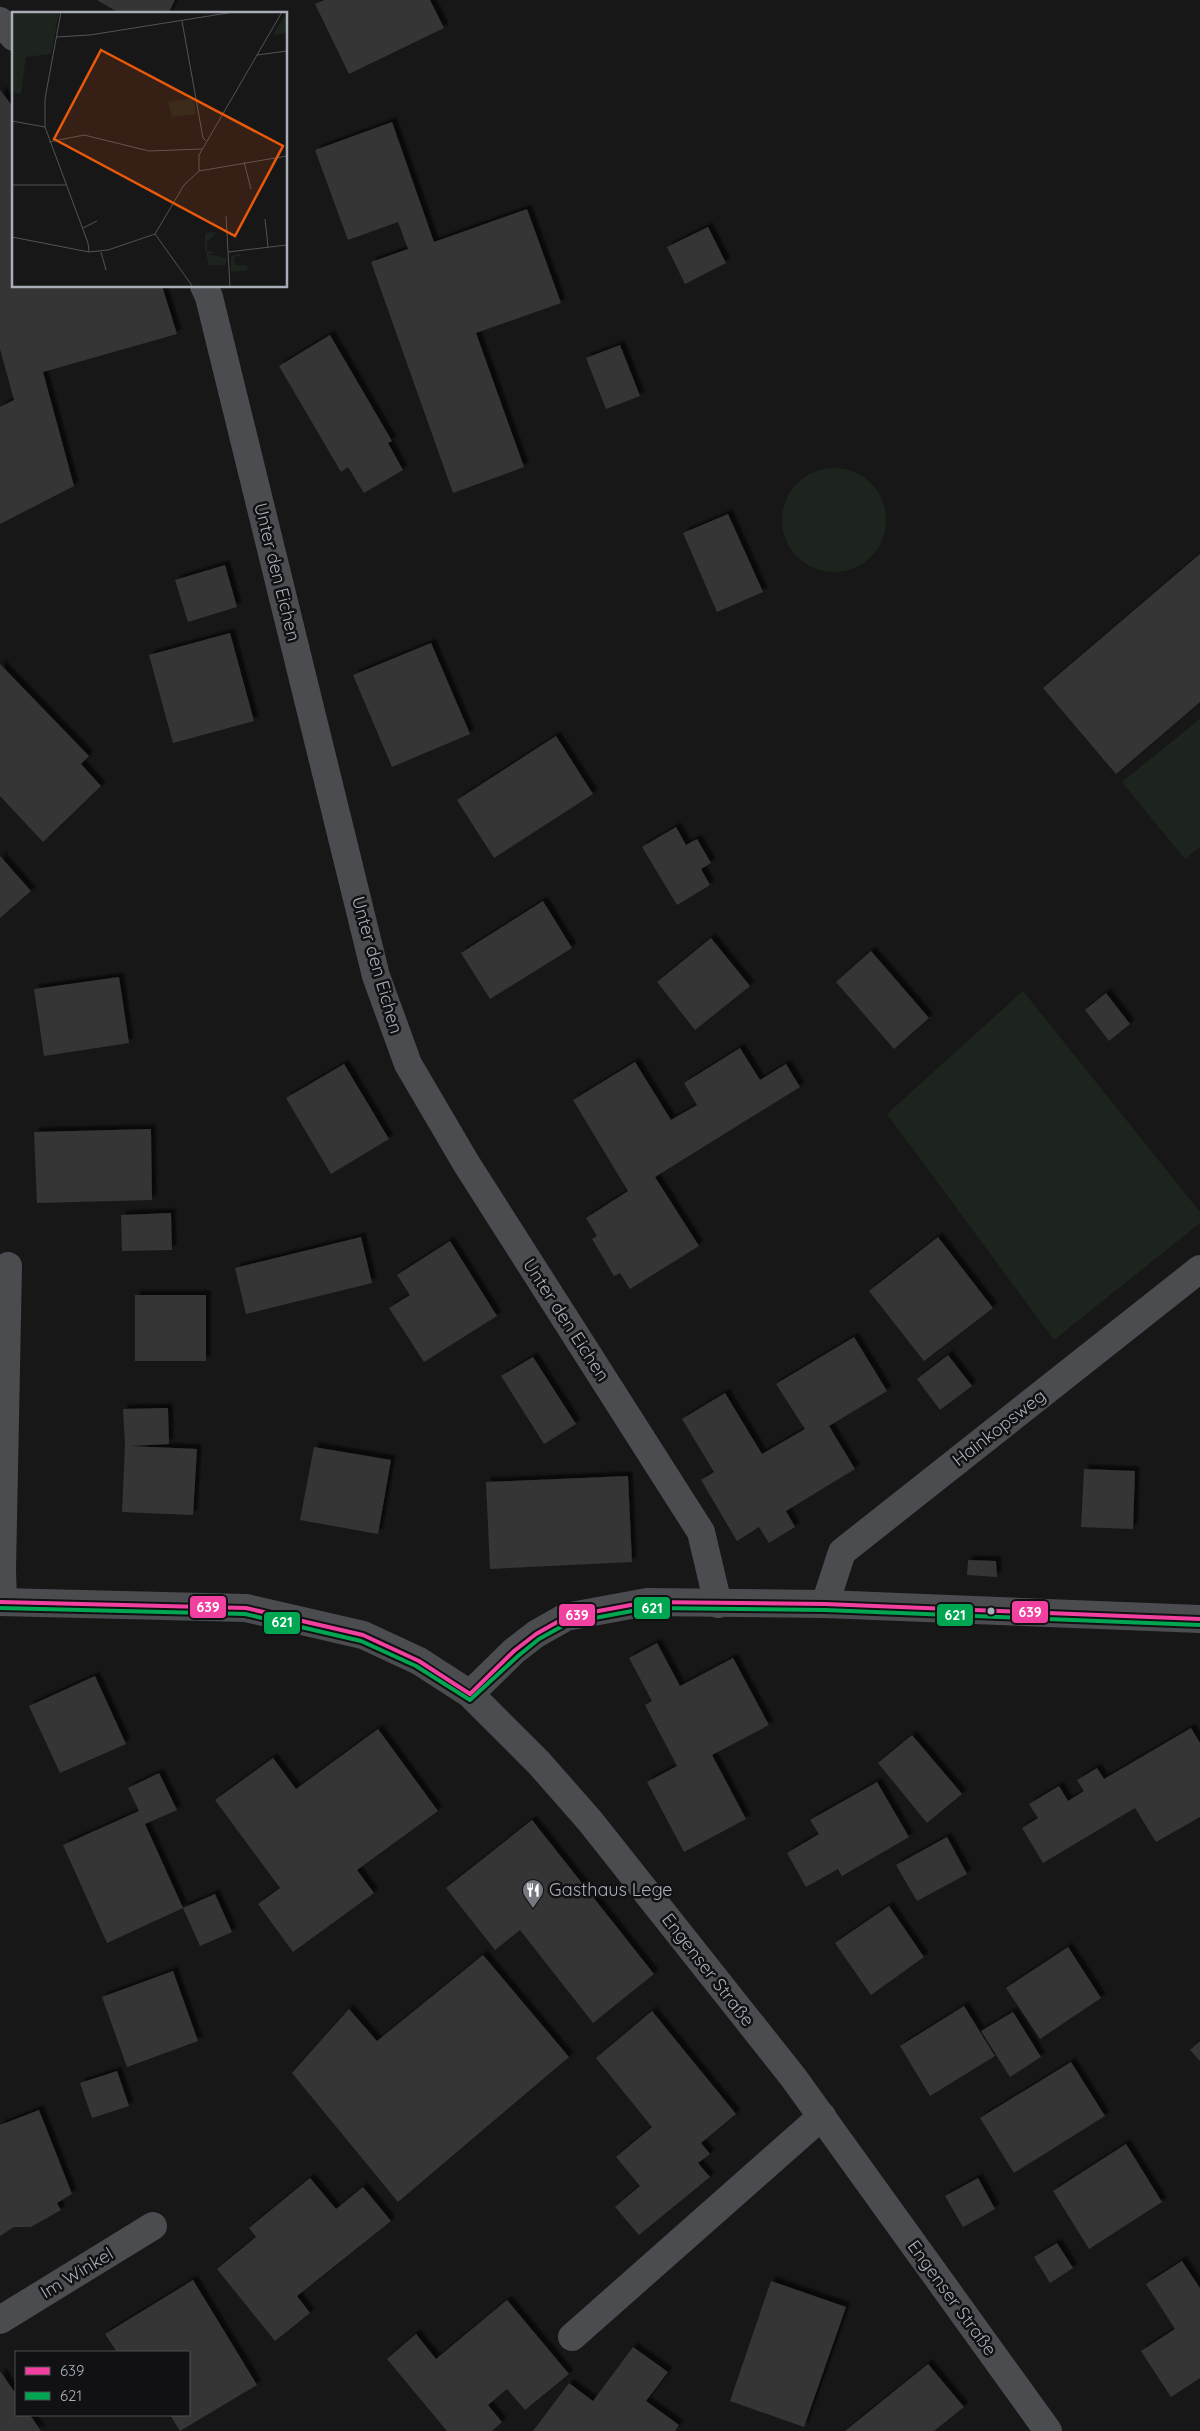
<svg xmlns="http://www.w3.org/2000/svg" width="1200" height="2431" font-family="Quicksand,sans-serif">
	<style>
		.green { fill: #1d241e }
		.building { fill: #353536; filter: url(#shadow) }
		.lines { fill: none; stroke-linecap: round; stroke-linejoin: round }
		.minor { stroke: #4b4c50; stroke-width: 28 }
		.bus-1-casing { stroke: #111113; stroke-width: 8 }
		.bus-2-casing { stroke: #111113; stroke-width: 8 }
		.bus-1 { stroke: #f240a1; stroke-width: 4 }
		.bus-2 { stroke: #00a651; stroke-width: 4 }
		.bus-dot { fill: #a8adb8; stroke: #111113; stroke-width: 2 }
		.labels { text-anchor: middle; stroke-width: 5; stroke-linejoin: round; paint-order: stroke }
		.street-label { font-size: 18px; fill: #a8adb8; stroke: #111113 }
		.poi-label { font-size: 18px; fill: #a8adb8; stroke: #111113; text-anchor: start }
		.inset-road { fill: none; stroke: #515357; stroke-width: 1 }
		.view { fill: #e8590c; fill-opacity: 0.15; stroke: #e8590c; stroke-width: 2.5 }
		.inset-edge { fill: none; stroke: #a8adb8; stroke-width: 2.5 }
		.line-badge { stroke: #111113; stroke-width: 2 }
		.badge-label { font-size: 14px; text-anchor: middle; font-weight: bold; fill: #fff }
	</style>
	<defs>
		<filter id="shadow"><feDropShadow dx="4.5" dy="-4.5" stdDeviation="1" flood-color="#0009"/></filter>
	</defs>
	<rect width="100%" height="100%" fill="#171717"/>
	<g class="green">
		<circle cx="834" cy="520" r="52"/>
		<path d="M1200 719V847L1185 859 1122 782Z"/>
		<path d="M1023 991 1200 1212V1223L1054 1340 887 1114Z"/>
	</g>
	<g class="building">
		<path d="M97 0H175L168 14H121Z"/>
		<path d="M324 0H430L444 28 349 74 315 4Z"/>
		<path d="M0 90 14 108V286H162L177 334 43 372 74 486 0 524V407L14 400 0 349Z"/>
		<path d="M392 122 434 242 527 209 561 303 476 333 524 467 453 493 371 262 408 249 398 222 348 240 315 150Z"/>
		<path d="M708 227 726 263 685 284 667 247Z"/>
		<path d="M330 335 392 441 388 443 403 470 364 493 348 467 341 472 279 366Z"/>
		<path d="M620 345 640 396 606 409 586 358Z"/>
		<path d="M728 514 763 592 717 612 683 533Z"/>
		<path d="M1200 554V702L1116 774 1043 688Z"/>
		<path d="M225 565 237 607 188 622 175 580Z"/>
		<path d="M230 633 254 721 173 743 149 655Z"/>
		<path d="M431 643 470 734 392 767 353 675Z"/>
		<path d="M0 664 89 756 81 764 101 786 43 842 0 796Z"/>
		<path d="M556 736 593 794 494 858 457 800Z"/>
		<path d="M676 827 686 845 697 839 711 863 701 869 710 885 677 905 642 847Z"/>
		<path d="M0 856 31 891 0 918Z"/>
		<path d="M543 901 572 948 490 999 461 953Z"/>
		<path d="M711 938 750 986 695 1030 657 982Z"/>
		<path d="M871 951 929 1018 894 1049 836 982Z"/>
		<path d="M119 977 129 1043 44 1056 34 989Z"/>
		<path d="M1106 993 1130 1024 1109 1041 1085 1010Z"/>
		<path d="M740 1048 760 1080 786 1064 800 1087 655 1177 699 1246 630 1289 620 1273 614 1276 592 1239 597 1236 586 1218 628 1191 573 1100 635 1062 671 1120 697 1105 684 1083Z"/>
		<path d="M344 1064 389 1139 331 1174 286 1098Z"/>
		<path d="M151 1129 152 1200 37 1203 34 1132Z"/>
		<path d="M171 1213 172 1250 122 1251 121 1215Z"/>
		<path d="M361 1237 372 1283 246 1314 235 1268Z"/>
		<path d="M938 1237 993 1308 924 1361 869 1291Z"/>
		<path d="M450 1241 497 1316 424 1362 389 1308 410 1295 397 1275Z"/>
		<rect x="135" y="1295" width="71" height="66"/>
		<path d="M854 1337 887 1391 829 1426 855 1469 786 1511 795 1527 769 1543 759 1527 737 1541 701 1480 714 1472 682 1419 725 1393 762 1454 805 1429 776 1384Z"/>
		<path d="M948 1355 972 1386 940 1410 917 1379Z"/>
		<path d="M533 1357 576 1424 544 1444 501 1376Z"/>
		<path d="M168 1408 169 1444 129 1446 197 1449 193 1515 122 1512 125 1446 123 1409Z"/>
		<path d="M314 1447 391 1460 378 1534 300 1520Z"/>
		<path d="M1084 1469 1135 1471 1133 1529 1081 1527Z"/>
		<path d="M628 1476 632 1562 490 1569 486 1482Z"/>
		<path d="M968 1560 996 1561 997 1577 967 1575Z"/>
		<path d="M657 1643 680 1686 733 1658 769 1725 712 1755 746 1819 684 1852 647 1782 677 1766 645 1705 652 1701 629 1658Z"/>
		<path d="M95 1676 126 1744 60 1773 29 1706Z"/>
		<path d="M1191 1728 1200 1743V1817L1156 1842 1135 1808 1043 1863 1022 1828 1038 1818 1029 1804 1059 1786 1068 1801 1084 1791 1077 1780 1097 1768 1104 1779Z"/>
		<path d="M378 1729 438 1811 357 1870 374 1893 293 1952 258 1904 280 1888 215 1800 273 1758 296 1789Z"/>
		<path d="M912 1735 962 1794 927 1823 878 1763Z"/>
		<path d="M159 1773 177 1810 145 1824 183 1908 107 1943 63 1845 139 1811 128 1788Z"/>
		<path d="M877 1782 909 1837 842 1876 838 1869 806 1887 787 1853 819 1834 810 1820Z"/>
		<path d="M532 1820 654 1974 593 2023 520 1930 495 1950 446 1888Z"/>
		<path d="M947 1837 967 1874 917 1901 896 1865Z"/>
		<path d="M215 1894 232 1932 200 1946 183 1908Z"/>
		<path d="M889 1906 924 1957 871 1995 835 1943Z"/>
		<path d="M1068 1947 1101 1998 1040 2039 1006 1988Z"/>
		<path d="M483 1955 569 2057 398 2202 292 2073 349 2009 377 2041Z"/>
		<path d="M173 1971 198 2041 127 2067 102 1997Z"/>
		<path d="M964 2006 995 2056 930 2096 900 2046Z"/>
		<path d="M652 2011 736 2114 701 2143 710 2154 698 2163 710 2177 639 2235 615 2207 640 2186 616 2157 652 2127 596 2058Z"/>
		<path d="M1013 2012 1041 2057 1010 2077 981 2031Z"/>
		<path d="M1200 2041V2061L1190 2050Z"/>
		<path d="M1071 2062 1105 2116 1014 2173 980 2118Z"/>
		<path d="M117 2071 129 2106 92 2118 80 2083Z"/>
		<path d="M39 2110 72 2194 57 2203 61 2210 31 2227H14L0 2236V2125Z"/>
		<path d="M1126 2144 1162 2202 1089 2249 1053 2191Z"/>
		<path d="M310 2178 336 2209 363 2187 391 2221 297 2296 310 2313 275 2341 217 2269 256 2237 249 2228Z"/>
		<path d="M978 2178 995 2209 963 2227 945 2196Z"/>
		<path d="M1057 2243 1073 2268 1050 2283 1034 2257Z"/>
		<path d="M1182 2261 1200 2288V2378L1171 2397 1141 2351 1175 2329 1146 2284Z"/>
		<path d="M193 2280 257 2385 180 2431 170 2415H189V2352H117L105 2334Z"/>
		<path d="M771 2281 846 2307 804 2427 730 2401Z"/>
		<path d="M507 2300 569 2374 525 2410 507 2389 488 2405 502 2422 492 2431H447L387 2359 416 2334 436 2359Z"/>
		<path d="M633 2347 668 2372 646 2401 679 2425 675 2431H533L569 2383 593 2401Z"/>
		<path d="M928 2364 964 2407 934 2431H845Z"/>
		<path d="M0 2371 16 2394V2415H30L41 2431H0Z"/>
	</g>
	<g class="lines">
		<g class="minor">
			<path d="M0 21 14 37"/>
			<path d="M204 286 209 297 376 976 408 1064 466 1163 701 1532 718 1604"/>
			<path d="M0 1602 246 1608 363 1635 419 1661 470 1694 539 1763 590 1821 793 2077 1048 2431"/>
			<path d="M3 1602 2 1570 8 1266"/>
			<path d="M825 1604 842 1552 1200 1269"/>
			<path d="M470 1694 514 1651 536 1634 566 1617 647 1602 825 1604 1200 1619"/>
			<path d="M0 2320 153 2226"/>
			<path d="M572 2337 822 2116"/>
		</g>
		<g class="bus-1-casing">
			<path id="bus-1" d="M0 1602 246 1608 363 1635 419 1661 470 1694 514 1651 536 1634 566 1617 647 1602 825 1604 1200 1619"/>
		</g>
		<g class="bus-2-casing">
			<path id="bus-2" d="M0 1608 245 1614 361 1641 416 1666 470 1700 518 1656 539 1639 568 1623 648 1608 825 1610 1200 1625"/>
		</g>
		<use href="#bus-1" class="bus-1"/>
		<use href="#bus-2" class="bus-2"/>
	</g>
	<defs>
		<g id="restaurant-pin" transform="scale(1.125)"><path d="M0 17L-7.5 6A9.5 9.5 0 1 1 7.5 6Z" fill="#757880" stroke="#111113"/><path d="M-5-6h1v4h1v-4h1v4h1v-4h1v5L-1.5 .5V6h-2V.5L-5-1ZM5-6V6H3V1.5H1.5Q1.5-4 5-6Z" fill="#fff"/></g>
	</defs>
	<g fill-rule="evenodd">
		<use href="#restaurant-pin" x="533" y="1890"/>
	</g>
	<circle class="bus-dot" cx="991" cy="1611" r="4.5"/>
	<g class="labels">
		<g class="street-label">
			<text transform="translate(277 572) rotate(76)" y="6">Unter den Eichen</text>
			<text transform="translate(377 965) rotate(74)" y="6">Unter den Eichen</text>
			<text transform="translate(566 1320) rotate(57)" y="6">Unter den Eichen</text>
			<text transform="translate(999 1428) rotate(-38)" y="6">Hainkopsweg</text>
			<text transform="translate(708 1970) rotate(52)" y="6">Engenser Straße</text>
			<text transform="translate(77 2273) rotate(-31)" y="6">Im Winkel</text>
			<text transform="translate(952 2298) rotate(54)" y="6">Engenser Straße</text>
		</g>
		<g class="poi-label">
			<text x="549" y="1896">Gasthaus Lege</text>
		</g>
	</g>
	<g transform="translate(12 12)">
		<rect width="275" height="275" fill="#171717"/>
		<path d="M0 0H47L39 42 14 45 9 82 0 80ZM275 0V21L261 23ZM181 86 184 102 160 105 156 90ZM205 220 195 230V238L205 241 196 242 214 246V253H197L193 237V221ZM228 241 229 244 222 245 223 251 227 254 235 253 234 247 236 258 219 260V244Z" fill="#1d241e"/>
		<path class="inset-road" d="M49 0 33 87V115L76 231 77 240M170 9 191 126 194 129M44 25 78 23 222 0M245 43 275 39M0 109 33 115M37 130 72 123 137 139 190 137M232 150 239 177M187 159V143L270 0M0 173H54M137 177 162 191M214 204 218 275M253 207 256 235M71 216 85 209M143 222 181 275M0 225 77 240 96 238 143 222 172 173 187 159 275 144M89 240 94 258M216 240 275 233"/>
		<path class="view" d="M89 38 271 134 223 224 42 127Z"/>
		<rect width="275" height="275" class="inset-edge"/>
	</g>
	<g class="line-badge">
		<rect x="189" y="1595" width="38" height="24" rx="5" fill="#f240a1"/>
		<rect x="633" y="1596" width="38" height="24" rx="5" fill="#00a651"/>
		<rect x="1011" y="1600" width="38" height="24" rx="5" fill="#f240a1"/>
		<rect x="558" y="1603" width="38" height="24" rx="5" fill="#f240a1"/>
		<rect x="936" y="1603" width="38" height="24" rx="5" fill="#00a651"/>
		<rect x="263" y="1611" width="38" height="24" rx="5" fill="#00a651"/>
	</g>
	<g class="badge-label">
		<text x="208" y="1612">639</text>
		<text x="652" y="1613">621</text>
		<text x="1030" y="1617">639</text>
		<text x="577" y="1620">639</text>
		<text x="955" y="1620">621</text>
		<text x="282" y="1627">621</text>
	</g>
	<rect x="15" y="2351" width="175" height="65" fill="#111113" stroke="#4d4f55"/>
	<rect x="25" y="2367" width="25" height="8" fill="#f240a1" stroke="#4d4f55"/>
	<text x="60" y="2376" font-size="15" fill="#a8adb8">639</text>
	<rect x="25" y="2392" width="25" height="8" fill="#00a651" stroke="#4d4f55"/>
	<text x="60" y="2401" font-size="15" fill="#a8adb8">621</text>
</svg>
